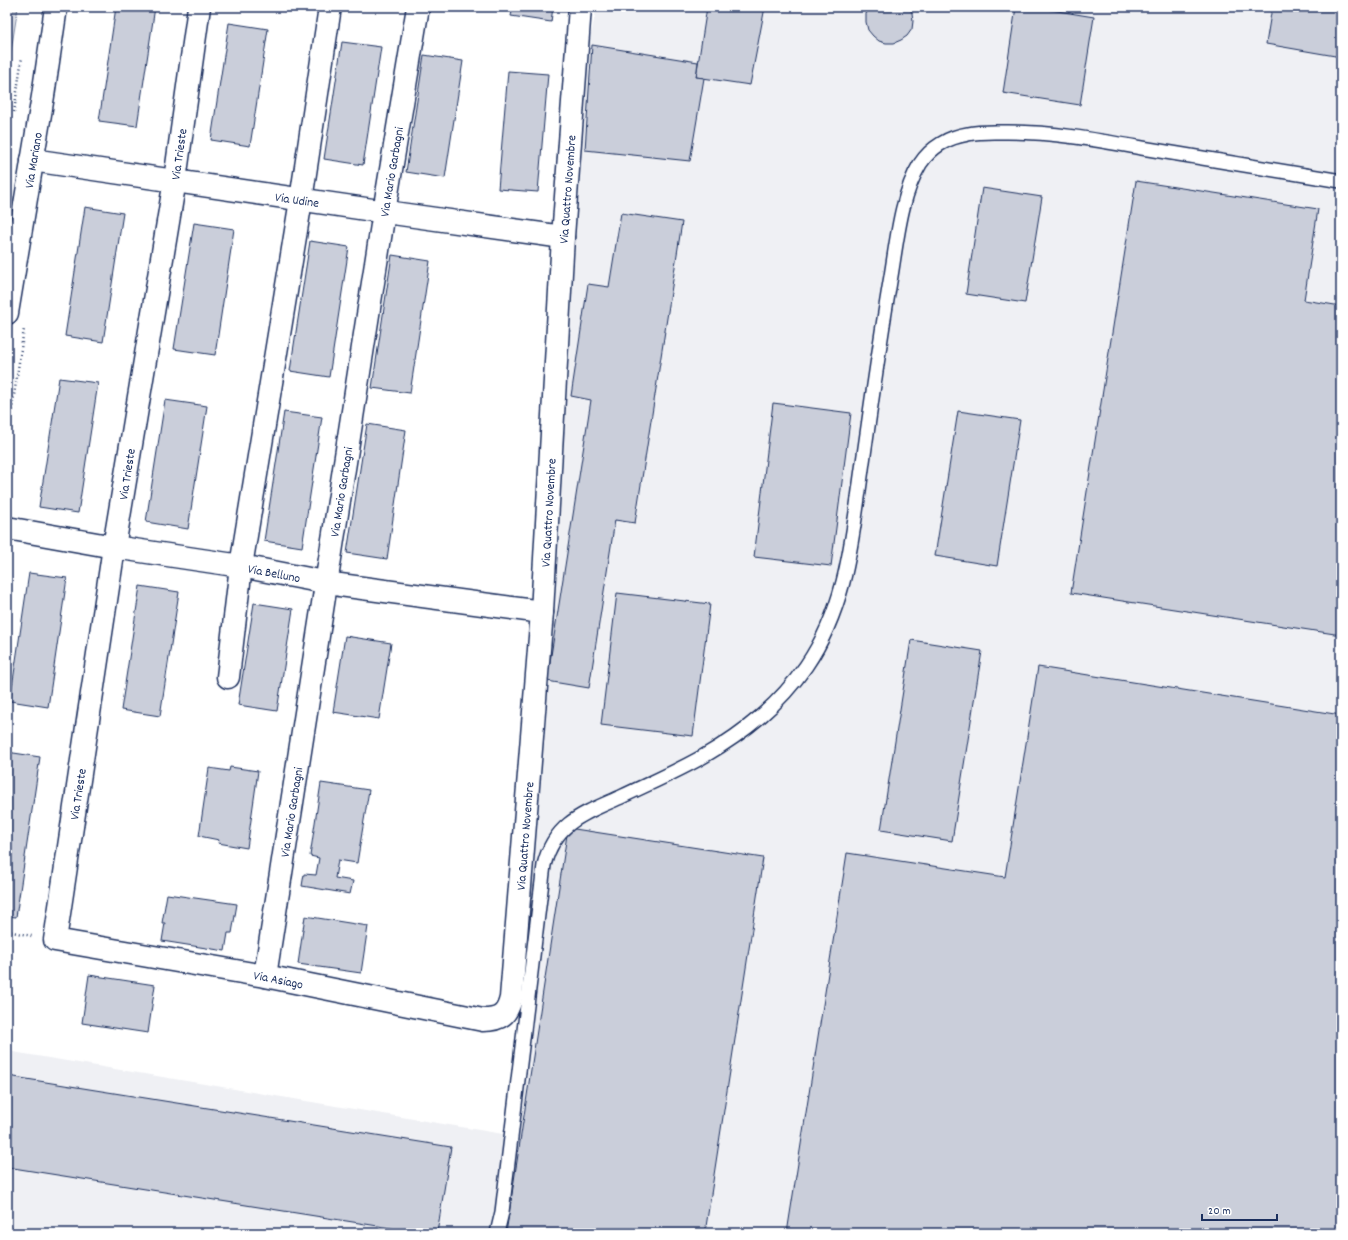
<svg xmlns="http://www.w3.org/2000/svg" width="1348" height="1240" font-family="Dekko,sans-serif">
	<style>
		.built { fill: #eff0f4 }
		.green { fill: #dee1e7; stroke: #7c88a2 }
		.building { fill: #caceda; stroke: #1b2f5e }
		.lines { fill: none; stroke-linecap: round; stroke-linejoin: round }
		.lane-casing { stroke: #1b2f5e; stroke-width: 16 }
		.street-casing { stroke: #1b2f5e; stroke-width: 25 }
		.secondary-casing { stroke: #1b2f5e; stroke-width: 25 }
		.path { stroke: #1b2f5e; stroke-width: 2.5; stroke-dasharray: 1 3; stroke-linecap: butt }
		.lane { stroke: #fff; stroke-width: 13 }
		.street { stroke: #fff; stroke-width: 22 }
		.secondary { stroke: #fff; stroke-width: 22 }
		.labels { text-anchor: middle; stroke-width: 3; stroke-linejoin: round; paint-order: stroke }
		.street-label { font-size: 13px; fill: #1b2f5e; stroke: #fff }
	</style>
	<rect width="100%" height="100%" fill="#fff"/>
	<filter id="ink" filterUnits="userSpaceOnUse"><feTurbulence type="fractalNoise" baseFrequency=".025" numOctaves="2"/><feDisplacementMap in="SourceGraphic" scale="8" xChannelSelector="R" yChannelSelector="G"/><feConvolveMatrix kernelMatrix="1 2 1 2 8 2 1 2 1" color-interpolation-filters="sRGB"/></filter>
	<g filter="url(#ink)">
		<path class="built" d="M597 7H1341V1233H7V1051L509 1135 567 369 582 146 585 60Z"/>
		<path class="green" d="M7 7H18L7 76Z"/>
		<g class="building">
			<path d="M116 7H155L137 126 99 121Z"/>
			<path d="M451 7H472L471 10Z"/>
			<path d="M513 7H553L551 22 511 16Z"/>
			<path d="M707 7H765L750 85 696 77Z"/>
			<path d="M869 7H909L912 13 913 21 912 29 907 36 901 40 894 43H886L879 41 873 36 868 30 866 22V14Z"/>
			<path d="M1016 7H1033L1094 17 1080 105 1003 93Z"/>
			<path d="M1272 7H1341V57L1266 44Z"/>
			<path d="M229 23 268 29 250 146 211 140Z"/>
			<path d="M342 42 381 47 363 165 324 159Z"/>
			<path d="M592 45 698 62 696 77 704 78 690 161 585 150Z"/>
			<path d="M424 55 463 61 445 178 406 172Z"/>
			<path d="M508 71 548 74 538 192 498 189Z"/>
			<path d="M1136 181 1318 209 1304 300 1341 306V635L1071 593Z"/>
			<path d="M982 188 1042 197 1025 303 966 294Z"/>
			<path d="M85 207 123 213 103 342 65 336Z"/>
			<path d="M621 213 682 222 635 523 615 520 589 688 547 681 591 400 571 396 588 284 609 287Z"/>
			<path d="M194 223 234 229 215 355 174 349Z"/>
			<path d="M310 241 349 247 329 377 290 371Z"/>
			<path d="M392 255 430 261 410 393 372 388Z"/>
			<path d="M59 378 98 383 78 513 39 507Z"/>
			<path d="M165 400 207 406 188 529 146 522Z"/>
			<path d="M773 403 851 413 831 566 754 557Z"/>
			<path d="M958 411 1020 420 997 566 935 556Z"/>
			<path d="M284 412 322 417 302 547 264 541Z"/>
			<path d="M367 424 406 430 387 559 347 553Z"/>
			<path d="M29 573 67 578 48 707 10 701Z"/>
			<path d="M140 586 179 592 160 716 121 710Z"/>
			<path d="M617 593 710 604 693 736 601 725Z"/>
			<path d="M254 603 293 609 277 711 238 705Z"/>
			<path d="M345 636 391 643 379 719 333 712Z"/>
			<path d="M911 640 982 651 952 841 881 830Z"/>
			<path d="M1038 667 1341 715V1233H787L847 853 1005 877Z"/>
			<path d="M7 752 40 757 16 917 7 916Z"/>
			<path d="M230 767 258 771 247 848 218 843 219 840 199 836 209 768 229 771Z"/>
			<path d="M321 783 369 790 357 863 338 860 335 878 353 881 350 894 302 886 304 874 316 875 319 858 310 856Z"/>
			<path d="M568 828 763 858 705 1233H506Z"/>
			<path d="M167 894 237 904 232 933H228L225 951 162 941 165 923H162Z"/>
			<path d="M305 916 368 926 361 973 298 964Z"/>
			<path d="M89 975 155 985 148 1033 82 1023Z"/>
			<path d="M8 1076 451 1147 437 1233H422L7 1167Z"/>
		</g>
		<g class="lines">
			<g class="lane-casing">
				<path id="lane" d="M497 1233 502 1212 544 865C555 821 586 813 623 796 650 783 678 771 704 756 745 732 779 705 806 666 847 606 852 539 862 469 871 405 880 340 891 276 897 240 901 195 920 164 931 147 949 137 968 134 981 131 994 132 1007 132 1053 132 1097 140 1142 148 1209 159 1275 170 1341 181"/>
			</g>
			<g class="street-casing">
				<g id="street">
					<path id="s1" d="M199 7 175 180 114 547 55 940 265 976 483 1020C500 1020 507 1015 511 998L542 612 563 237 580 7"/>
					<path id="s2" d="M32 160 400 214 563 237"/>
					<path id="s3" d="M7 528 114 547 241 566 340 585 542 612"/>
					<path d="M228 677 241 566 301 200 330 7"/>
					<path id="s4" d="M265 976 384 212 418 7"/>
				</g>
			</g>
			<g class="secondary-casing">
				<g id="secondary">
					<path id="s5" d="M7 313 43 96 56 7"/>
				</g>
			</g>
			<g class="path">
				<path d="M14 112 22 57"/>
				<path d="M7 442 24 329"/>
				<path d="M7 931 32 936"/>
			</g>
			<use href="#lane" class="lane"/>
			<use href="#street" class="street"/>
			<use href="#secondary" class="secondary"/>
		</g>
	</g>
	<g class="labels">
		<g class="street-label">
			<text transform="translate(178 154) rotate(-82)" y="5">Via Trieste</text>
			<text dy="5" stroke="none"><textPath href="#s5" startOffset="155">Via Mariano</textPath></text>
			<text dy="5" stroke="none"><textPath href="#s4" startOffset="814">Via Mario Garbagni</textPath></text>
			<text dy="5" stroke="none"><textPath href="#s1" startOffset="2230">Via Quattro Novembre</textPath></text>
			<text dy="5" stroke="none"><textPath href="#s2" startOffset="268">Via Udine</textPath></text>
			<text transform="translate(126 474) rotate(-81)" y="5">Via Trieste</text>
			<text dy="5" stroke="none"><textPath href="#s4" startOffset="490">Via Mario Garbagni</textPath></text>
			<text dy="5" stroke="none"><textPath href="#s1" startOffset="1906">Via Quattro Novembre</textPath></text>
			<text dy="5" stroke="none"><textPath href="#s3" startOffset="271">Via Belluno</textPath></text>
			<text transform="translate(77 794) rotate(-81)" y="5">Via Trieste</text>
			<text dy="5" stroke="none"><textPath href="#s4" startOffset="166">Via Mario Garbagni</textPath></text>
			<text dy="5" stroke="none"><textPath href="#s1" startOffset="1582">Via Quattro Novembre</textPath></text>
			<text dy="5" stroke="none"><textPath href="#s1" startOffset="1171">Via Asiago</textPath></text>
		</g>
	</g>
	<rect width="1348" height="1240" fill="none" stroke="#fff" stroke-width="24"/>
	<rect x="12" y="12" width="1324" height="1216" fill="none" stroke="#1b2f5e" stroke-width="1.5" filter="url(#ink)"/>
	<path d="M1202 1214v6h75v-6" fill="none" stroke="#1b2f5e" stroke-width="2"/>
	<text x="1208" y="1214" font-size="12" fill="#1b2f5e" stroke="#ffffff" stroke-width="3" paint-order="stroke">20 m</text>
</svg>
